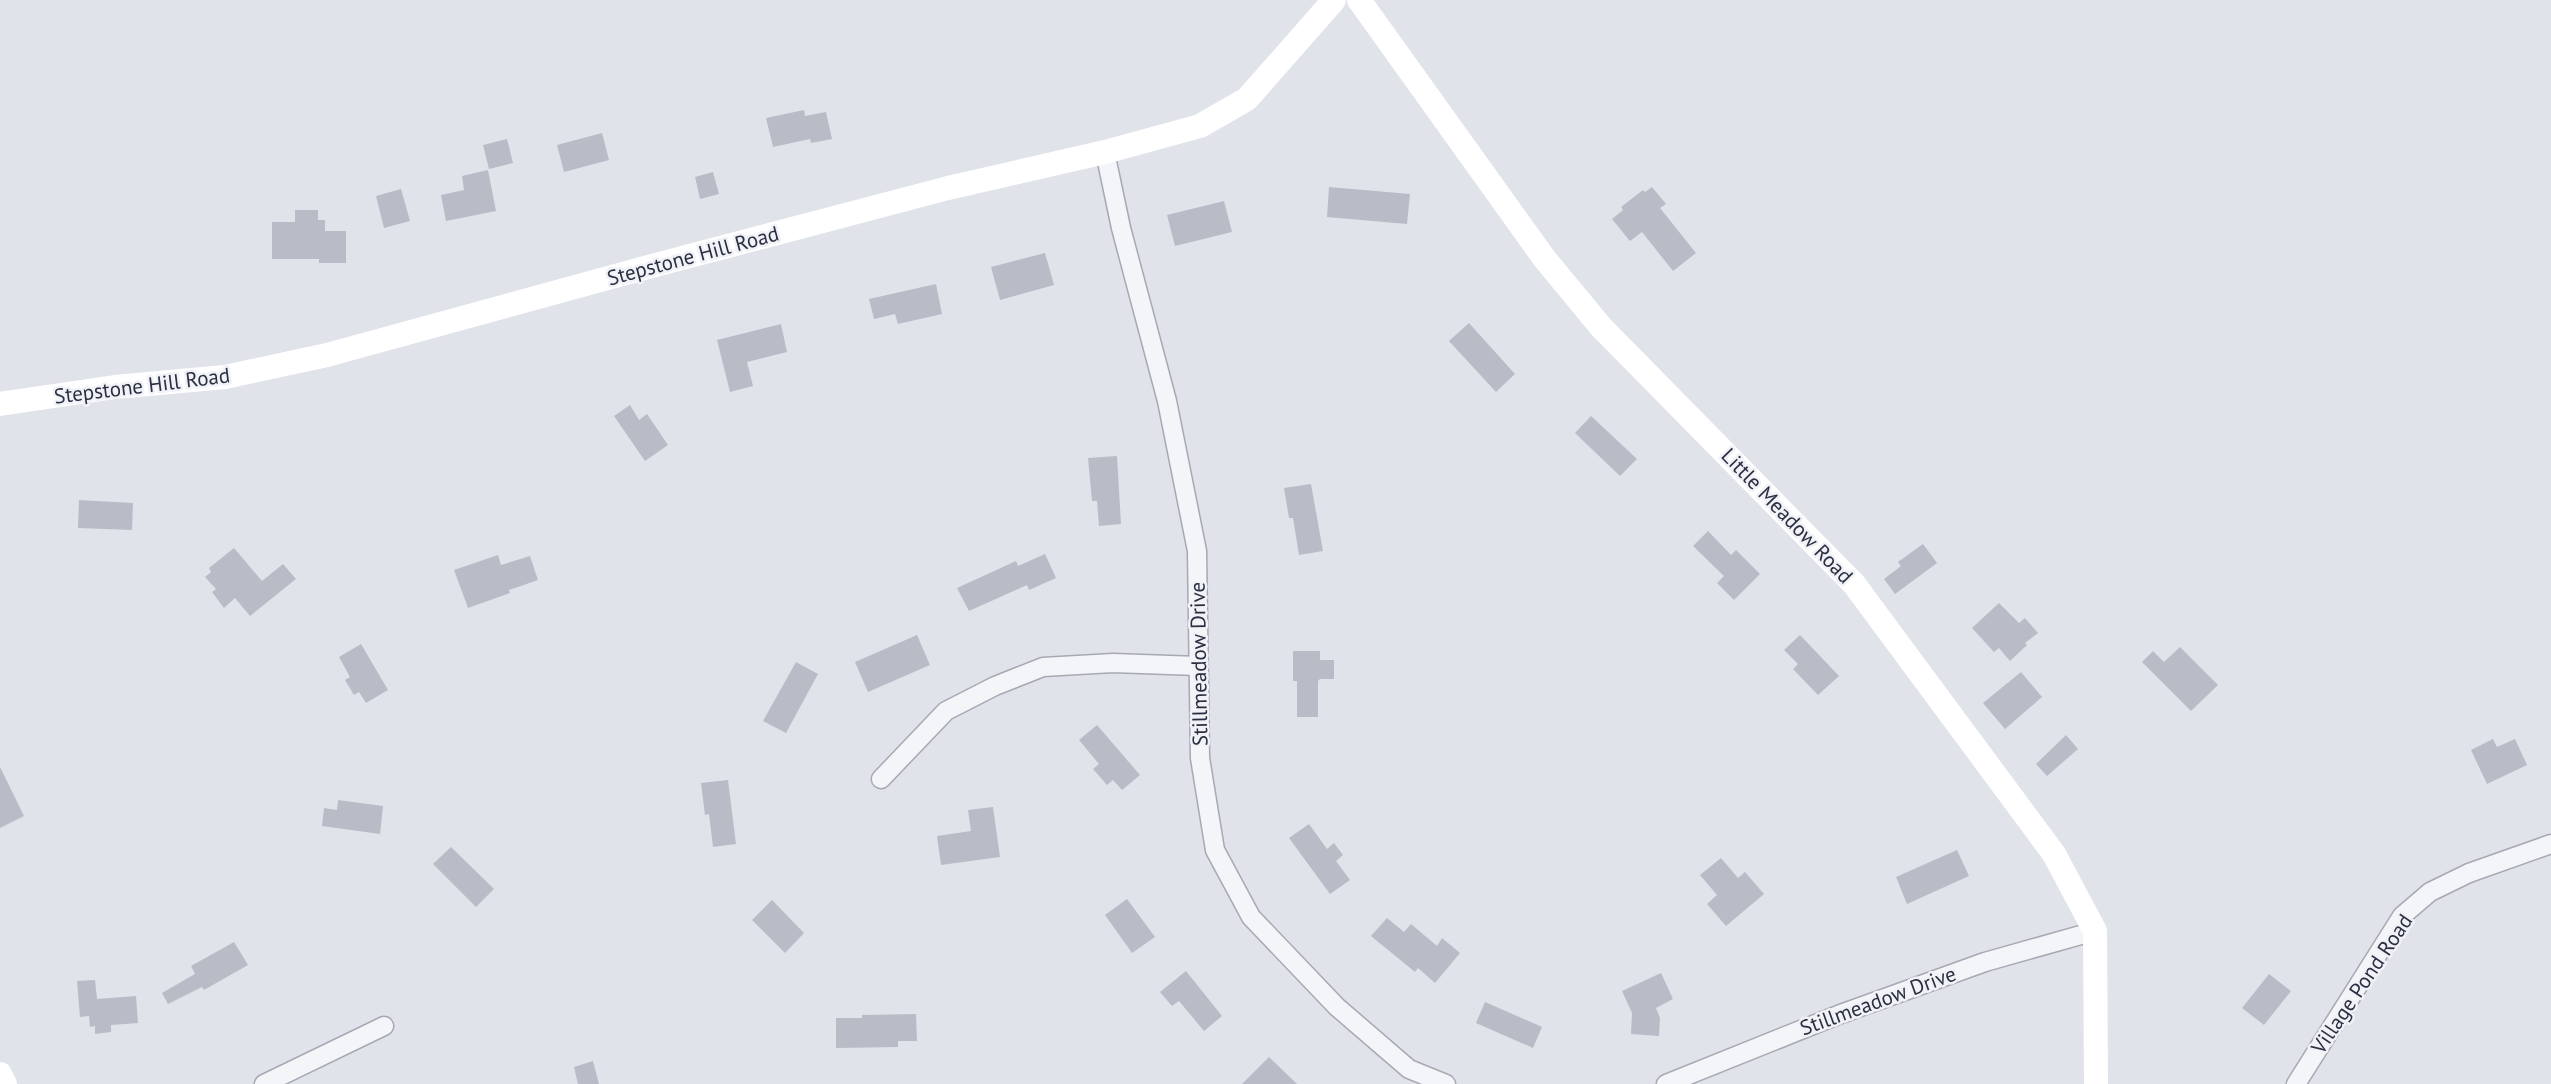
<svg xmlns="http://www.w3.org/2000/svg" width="2551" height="1084" font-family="'PT Sans',sans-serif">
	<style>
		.building { fill: #b8bcc6 }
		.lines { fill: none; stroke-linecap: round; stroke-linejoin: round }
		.street-casing { stroke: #a6a9b4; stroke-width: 21 }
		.street { stroke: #f4f5f8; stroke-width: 18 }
		.secondary { stroke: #fff; stroke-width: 24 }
		.labels { text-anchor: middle; stroke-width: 5; stroke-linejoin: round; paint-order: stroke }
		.street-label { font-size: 21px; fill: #2a2f41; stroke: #f1f2f7 }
	</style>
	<rect width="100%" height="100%" fill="#e1e3ea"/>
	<g class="building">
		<path d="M804 110 805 116 826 112 832 139 811 143 810 139 773 147 766 118Z"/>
		<path d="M602 133 609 160 564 172 557 145Z"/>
		<path d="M507 139 513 163 489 169 483 145Z"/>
		<path d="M488 170 496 211 446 221 441 195 464 190 462 176Z"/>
		<path d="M713 172 719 194 700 199 695 177Z"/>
		<path d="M1329 187 1410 194 1407 224 1327 217Z"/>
		<path d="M1652 187 1666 204 1660 208 1696 253 1673 271 1642 232 1630 241 1612 219 1623 210 1621 207 1643 190 1645 192Z"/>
		<path d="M401 189 410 221 384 228 376 196Z"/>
		<path d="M1224 201 1232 232 1175 246 1167 215Z"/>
		<path d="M295 210H318V220H325V231H346V263H319V259H272V222H295Z"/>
		<path d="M1045 253 1054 285 1000 300 991 267Z"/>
		<path d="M936 284 942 314 898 324 895 314 874 319 869 299Z"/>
		<path d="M1469 323 1515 374 1496 392 1449 341Z"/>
		<path d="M781 324 787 352 747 362 753 386 730 392 717 340Z"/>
		<path d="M630 405 639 420 647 414 668 445 645 461 614 416Z"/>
		<path d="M1591 416 1637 459 1620 476 1575 433Z"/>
		<path d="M1117 456 1121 524 1099 526 1097 501H1092L1088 458Z"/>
		<path d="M1311 484 1323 551 1299 555 1293 518H1289L1284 488Z"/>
		<path d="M79 500 133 503 132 530 78 528Z"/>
		<path d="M1708 531 1731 555 1736 550 1760 574 1734 600 1717 583 1724 576 1693 546Z"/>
		<path d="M1923 544 1937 563 1895 594 1884 579 1901 566 1898 562Z"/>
		<path d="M234 548 262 581 283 564 296 579 250 616 235 598 224 608 212 592 216 589 205 577 211 572 209 568Z"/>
		<path d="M1045 554 1056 578 1029 590 1027 585 969 611 957 588 1016 561 1018 566Z"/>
		<path d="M498 555 501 565 530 556 538 580 509 590 510 593 468 608 454 570Z"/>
		<path d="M1999 603 2019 623 2025 618 2038 633 2025 643 2027 645 2010 661 1999 648 1994 652 1972 628Z"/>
		<path d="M917 635 930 665 868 692 855 662Z"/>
		<path d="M1800 635 1839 676 1818 695 1793 669 1798 664 1784 650Z"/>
		<path d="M361 644 388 690 366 703 359 692 354 695 345 680 350 677 339 657Z"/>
		<path d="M2180 647 2218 685 2191 711 2142 662 2153 651 2164 662Z"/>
		<path d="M1293 651H1320V660H1334V679H1320L1318 681V717H1297V681H1293Z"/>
		<path d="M796 662 818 674 786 733 763 721Z"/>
		<path d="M2021 672 2042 697 2005 729 1983 703Z"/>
		<path d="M1097 725 1140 775 1122 790 1113 780 1107 785 1093 769 1099 764 1079 740Z"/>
		<path d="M2066 735 2078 749 2047 776 2036 764Z"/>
		<path d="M2493 739 2497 747 2515 739 2527 765 2487 784 2471 750Z"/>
		<path d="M0 767 24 816 0 828Z"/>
		<path d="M728 780 736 844 713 847 709 814 705 815 701 783Z"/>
		<path d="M338 800 383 806 380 834 322 826 324 808 337 810Z"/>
		<path d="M993 807 1000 857 941 865 937 836 971 831 968 810Z"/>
		<path d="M1309 824 1327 849 1334 843 1343 855 1336 861 1350 880 1330 894 1289 838Z"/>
		<path d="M451 847 494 889 476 907 433 864Z"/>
		<path d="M1957 850 1969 876 1907 904 1896 877Z"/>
		<path d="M1721 858 1738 878 1745 872 1764 894 1726 926 1707 904 1717 895 1700 875Z"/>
		<path d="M1127 899 1155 937 1132 953 1105 915Z"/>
		<path d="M772 900 804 933 785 953 752 920Z"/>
		<path d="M1387 918 1404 932 1411 924 1437 946 1442 938 1460 953 1435 983 1418 968 1415 972 1371 936Z"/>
		<path d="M234 942 248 965 204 990 202 987 168 1004 162 993 195 974 191 966Z"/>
		<path d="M1186 971 1222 1016 1204 1031 1179 1001 1172 1006 1160 992Z"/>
		<path d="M1661 973 1673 999 1656 1008 1660 1018 1659 1036 1631 1034 1632 1013 1622 991Z"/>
		<path d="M2269 974 2291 991 2264 1025 2242 1008Z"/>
		<path d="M95 980 97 999 136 996 138 1023 111 1025V1032L95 1034V1026L90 1027 89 1016 80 1017 77 981Z"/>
		<path d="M1485 1002 1542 1027 1533 1048 1476 1023Z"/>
		<path d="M916 1014 917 1041H898V1047L836 1048V1018H862V1015Z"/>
		<path d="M1269 1057 1297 1084H1242Z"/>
		<path d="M593 1061 599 1084H578L574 1067Z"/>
	</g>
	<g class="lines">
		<g class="street-casing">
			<g id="street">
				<path d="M1105 152 1121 228 1167 401 1197 551 1200 758 1215 850 1251 917 1337 1007 1409 1069 1446 1084"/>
				<path d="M881 779 946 711 995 686 1043 667 1113 663 1198 666"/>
				<path d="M264 1084 384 1026"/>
				<path d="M1666 1084 1838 1015 1985 962 2095 931"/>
				<path d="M2296 1084 2402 916 2430 892 2469 873 2551 844"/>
			</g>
		</g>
		<use href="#street" class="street"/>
		<g class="secondary">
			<path d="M1359 0 1544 258 1601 327 1854 584 2054 854 2095 931 2096 1084"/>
			<path d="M0 404 115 387 225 377 327 355 648 267 948 188 1105 152 1200 126 1247 99 1334 0"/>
			<path d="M0 1074 5 1084"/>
		</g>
	</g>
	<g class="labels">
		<g class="street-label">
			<text transform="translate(693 256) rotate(-15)" y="7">Stepstone Hill Road</text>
			<text transform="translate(142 386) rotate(-7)" y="7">Stepstone Hill Road</text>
			<text transform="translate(1787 516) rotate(46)" y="7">Little Meadow Road</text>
			<text transform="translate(1199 664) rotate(-91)" y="7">Stillmeadow Drive</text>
			<text transform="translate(2362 984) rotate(-56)" y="7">Village Pond Road</text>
			<text transform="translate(1878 1001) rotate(-20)" y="7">Stillmeadow Drive</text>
		</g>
	</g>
</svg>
